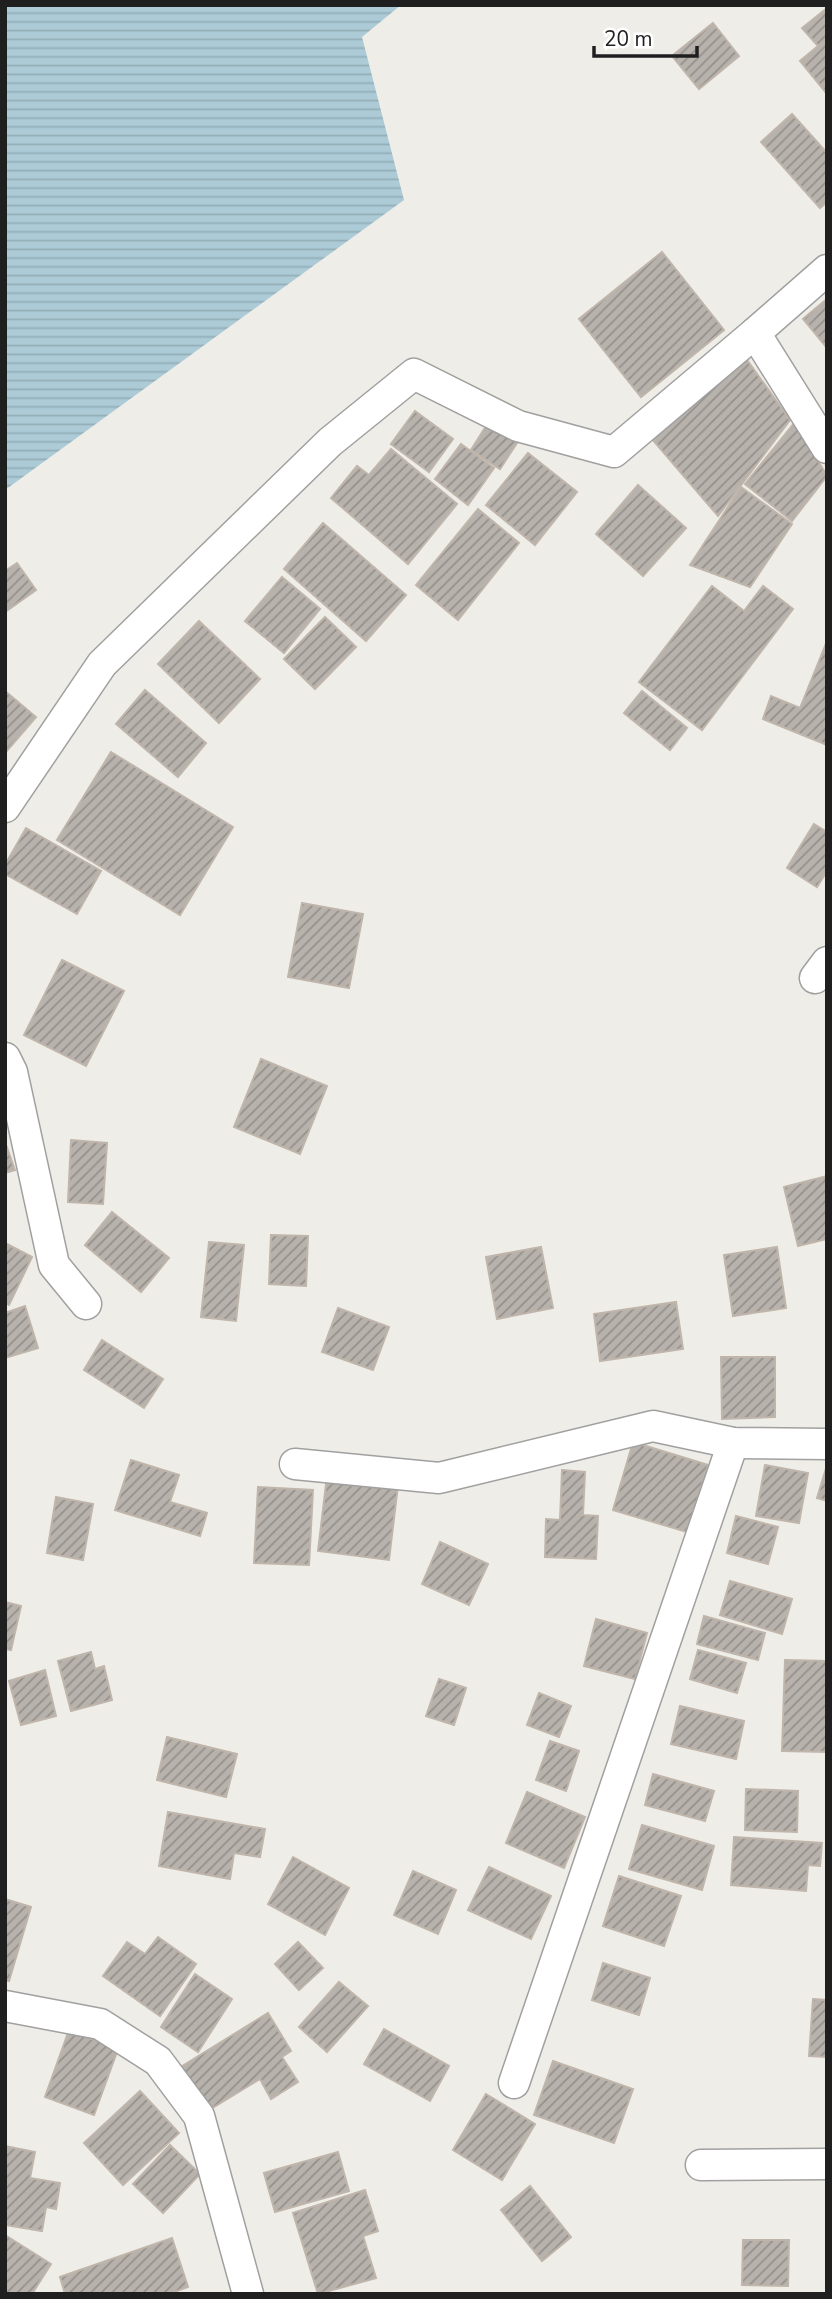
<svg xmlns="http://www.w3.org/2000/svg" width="832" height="2299" font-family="'Nunito Sans',sans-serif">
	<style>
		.water { fill: url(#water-rules) }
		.building { fill: url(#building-hatch); stroke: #bfb5ab; stroke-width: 2 }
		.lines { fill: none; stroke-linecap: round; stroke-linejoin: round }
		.street-casing { stroke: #a0a0a0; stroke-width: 33 }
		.street { stroke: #fff; stroke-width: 30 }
	</style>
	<defs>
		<pattern id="water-rules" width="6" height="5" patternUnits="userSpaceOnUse" patternTransform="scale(1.75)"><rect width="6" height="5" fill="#accbd7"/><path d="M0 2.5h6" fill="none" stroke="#94aeb8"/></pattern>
		<pattern id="building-hatch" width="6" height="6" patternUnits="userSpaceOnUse" patternTransform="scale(1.75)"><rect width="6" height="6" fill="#b8b2ad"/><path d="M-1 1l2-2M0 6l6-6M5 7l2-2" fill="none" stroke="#95908c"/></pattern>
	</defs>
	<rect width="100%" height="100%" fill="#efede7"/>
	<path class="water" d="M5 5H401L362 37 404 200 5 490Z"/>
	<g class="building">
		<path d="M827 8V94L800 61 818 46 802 28Z"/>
		<path d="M713 23 739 56 699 89 672 56Z"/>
		<path d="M792 114 827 153V202L820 208 761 142Z"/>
		<path d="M662 252 724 330 641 397 579 319Z"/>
		<path d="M827 299V348L803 319Z"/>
		<path d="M745 357 790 420 718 516 652 439Z"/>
		<path d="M415 411 453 439 429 472 391 444Z"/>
		<path d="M795 422 827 476 792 521 745 484Z"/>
		<path d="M488 423 517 443 500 469 471 450Z"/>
		<path d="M461 444 494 468 468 505 435 479Z"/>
		<path d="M391 449 457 504 408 564 331 498 357 466 369 475Z"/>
		<path d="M528 453 577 492 535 545 486 505Z"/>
		<path d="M638 485 686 528 643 576 596 534Z"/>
		<path d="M741 487 792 524 750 587 690 565Z"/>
		<path d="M478 509 519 543 458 620 416 585Z"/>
		<path d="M323 523 406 595 366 641 284 569Z"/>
		<path d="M17 563 36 590 5 612V571Z"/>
		<path d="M282 577 320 609 284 653 245 621Z"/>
		<path d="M712 586 744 611 763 586 793 609 702 730 639 682Z"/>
		<path d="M325 617 356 647 315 689 284 659Z"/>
		<path d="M199 621 260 679 219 723 158 664Z"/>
		<path d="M827 641V745L763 719 771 696 800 708Z"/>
		<path d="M145 690 206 743 178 777 116 724Z"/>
		<path d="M5 691 36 717 5 753Z"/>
		<path d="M642 691 687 728 670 750 624 713Z"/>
		<path d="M111 752 233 827 180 915 57 840Z"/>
		<path d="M814 824 827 832V871L817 887 787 868Z"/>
		<path d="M26 828 101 871 77 914 5 874V865Z"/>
		<path d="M302 903 363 914 349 988 288 977Z"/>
		<path d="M62 960 124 991 86 1066 24 1035Z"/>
		<path d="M261 1059 327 1086 300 1154 234 1127Z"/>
		<path d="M71 1140 107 1143 103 1204 68 1202Z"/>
		<path d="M5 1142 15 1170 5 1173Z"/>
		<path d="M827 1176V1239L798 1246 784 1187Z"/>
		<path d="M112 1212 169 1258 141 1292 85 1245Z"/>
		<path d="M271 1235 308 1236 306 1286 269 1284Z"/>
		<path d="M209 1242 244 1245 236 1321 201 1317Z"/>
		<path d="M5 1243 32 1257 9 1305 5 1303Z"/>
		<path d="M541 1247 553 1308 497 1319 486 1257Z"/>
		<path d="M777 1247 786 1308 733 1316 724 1255Z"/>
		<path d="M676 1302 683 1349 600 1361 594 1314Z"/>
		<path d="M25 1306 38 1348 5 1358V1313Z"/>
		<path d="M338 1308 389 1327 373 1370 322 1352Z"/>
		<path d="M102 1340 163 1379 144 1408 84 1370Z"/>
		<path d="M721 1357H775V1417L722 1419Z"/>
		<path d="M633 1442 708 1465 687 1532 613 1510Z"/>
		<path d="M131 1460 179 1475 170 1502 207 1513 200 1536 115 1510Z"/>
		<path d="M765 1465 808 1473 799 1523 756 1516Z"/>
		<path d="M827 1465V1501L817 1498Z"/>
		<path d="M562 1470 585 1472 583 1515 598 1516 596 1559 545 1557 546 1519 560 1520Z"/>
		<path d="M327 1476 398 1485 389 1560 318 1551Z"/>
		<path d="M258 1487 313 1490 309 1565 254 1563Z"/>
		<path d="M56 1497 93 1504 83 1560 47 1553Z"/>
		<path d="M736 1516 778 1527 768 1564 727 1553Z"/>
		<path d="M440 1542 488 1564 469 1605 422 1584Z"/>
		<path d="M730 1581 792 1599 782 1634 720 1615Z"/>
		<path d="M5 1602 21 1606 11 1650 5 1649Z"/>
		<path d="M704 1616 765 1633 758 1660 697 1644Z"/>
		<path d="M596 1619 647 1633 635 1679 584 1666Z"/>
		<path d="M698 1650 746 1663 737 1693 690 1679Z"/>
		<path d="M91 1652 95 1669 104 1666 112 1700 71 1711 58 1661Z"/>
		<path d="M785 1660 827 1661V1752L782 1751Z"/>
		<path d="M45 1670 56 1716 21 1725 9 1681Z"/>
		<path d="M439 1679 466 1688 454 1725 426 1716Z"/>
		<path d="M539 1693 571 1706 559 1737 527 1725Z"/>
		<path d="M680 1706 744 1721 736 1759 671 1744Z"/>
		<path d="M167 1737 237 1754 226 1797 157 1780Z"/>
		<path d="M550 1741 579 1751 566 1791 536 1780Z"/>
		<path d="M653 1774 714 1791 705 1821 645 1805Z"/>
		<path d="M746 1789 798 1791 797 1832 745 1830Z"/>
		<path d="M527 1792 585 1817 564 1868 506 1843Z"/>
		<path d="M168 1812 265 1829 260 1857 234 1853 230 1879 159 1866Z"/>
		<path d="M642 1825 714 1846 702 1890 629 1869Z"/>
		<path d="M734 1837 822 1843 820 1866 808 1865 806 1891 731 1885Z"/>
		<path d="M293 1857 349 1888 325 1935 268 1904Z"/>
		<path d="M489 1867 551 1896 531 1939 468 1910Z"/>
		<path d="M413 1871 456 1890 438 1934 394 1915Z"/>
		<path d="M619 1876 681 1896 664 1946 603 1926Z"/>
		<path d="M5 1899 31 1907 9 1981 5 1980Z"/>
		<path d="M158 1937 196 1964 160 2016 103 1976 127 1942 145 1954Z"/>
		<path d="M298 1942 323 1968 299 1990 275 1964Z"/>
		<path d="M603 1963 650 1978 639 2015 592 2000Z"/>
		<path d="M195 1974 232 1999 198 2052 161 2027Z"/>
		<path d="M339 1982 368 2006 327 2052 299 2027Z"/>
		<path d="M813 1999 827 2000V2057L809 2056Z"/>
		<path d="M268 2013 291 2051 282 2057 298 2082 271 2099 260 2079 206 2112 179 2068Z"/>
		<path d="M384 2029 449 2066 430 2101 364 2064Z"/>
		<path d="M69 2030 118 2049 94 2115 45 2097Z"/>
		<path d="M553 2061 633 2089 614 2143 534 2115Z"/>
		<path d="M140 2091 179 2133 123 2185 84 2143Z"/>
		<path d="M486 2094 535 2124 502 2180 453 2150Z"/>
		<path d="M170 2145 200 2174 163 2213 133 2184Z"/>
		<path d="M5 2146 35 2152 30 2178 60 2183 56 2209 46 2207 42 2231 5 2225Z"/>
		<path d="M338 2152 349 2191 275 2212 264 2173Z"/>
		<path d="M530 2186 571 2237 542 2261 501 2210Z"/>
		<path d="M365 2190 378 2231 363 2236 376 2278 318 2294 293 2213Z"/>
		<path d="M5 2235 51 2264 32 2294H5Z"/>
		<path d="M172 2238 188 2287 169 2294H65L60 2277Z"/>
		<path d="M743 2240H789L788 2286 742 2285Z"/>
	</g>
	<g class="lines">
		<g class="street-casing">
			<g id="street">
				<path d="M827 270 755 333 827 448"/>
				<path d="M5 807 102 664 330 442 414 374 518 426 614 452 755 333"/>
				<path d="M815 978 827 962"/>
				<path d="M5 1058 12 1072 54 1265 86 1304"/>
				<path d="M295 1464 439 1478 653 1426 733 1443 827 1444"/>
				<path d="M5 2006 100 2024 158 2061 199 2116 248 2294"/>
				<path d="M514 2083 733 1443"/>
				<path d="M701 2165 827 2164"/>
			</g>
		</g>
		<use href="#street" class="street"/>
	</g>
	<rect width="832" height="2299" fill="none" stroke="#1f1f1f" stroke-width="14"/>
	<path d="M594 46v10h103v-10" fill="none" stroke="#1f1f1f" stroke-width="3.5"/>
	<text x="604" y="46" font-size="21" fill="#1f1f1f" stroke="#ffffff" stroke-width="5" paint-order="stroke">20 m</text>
</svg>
